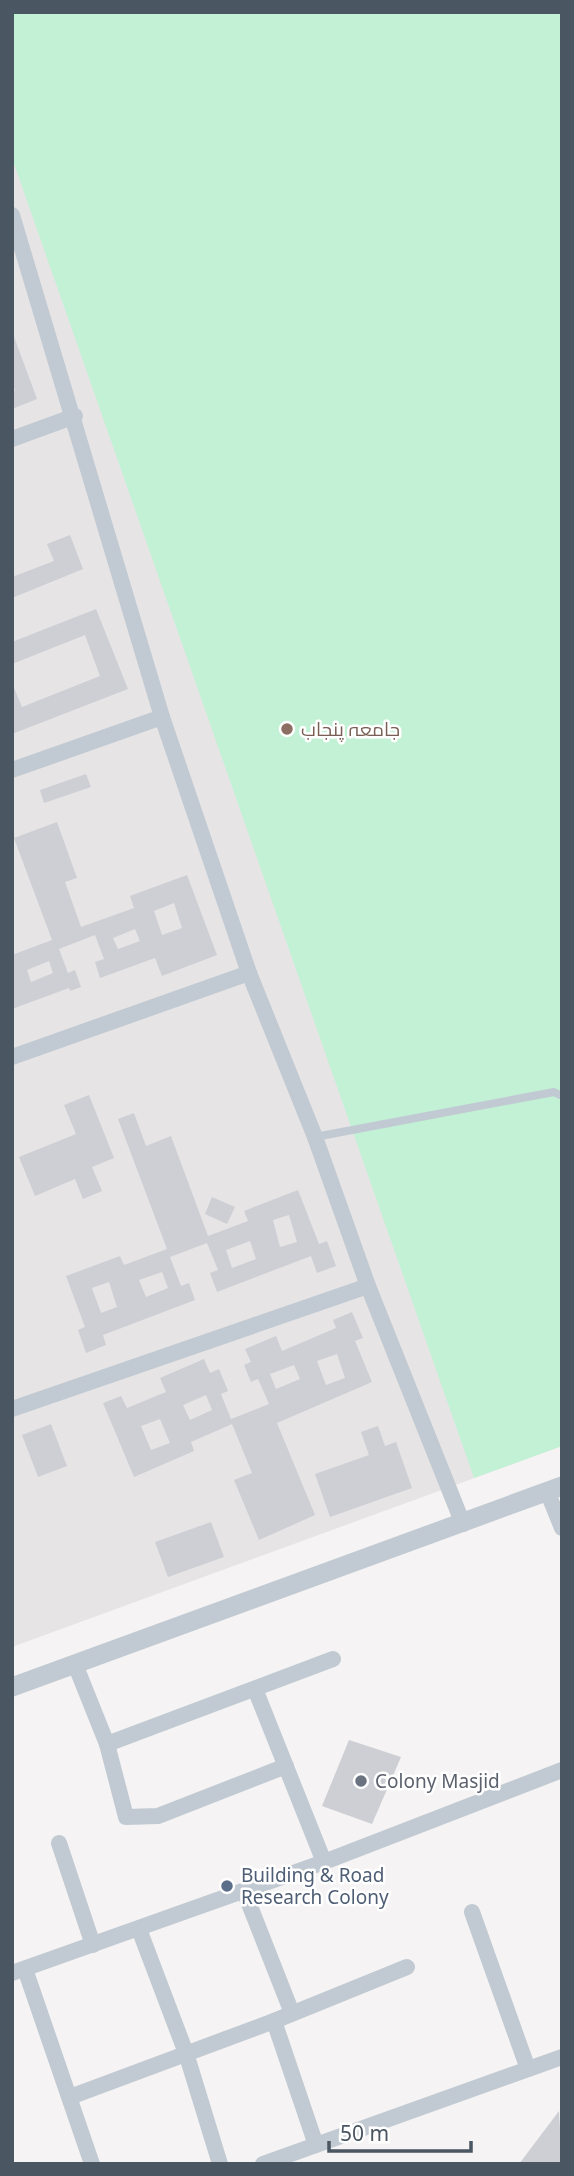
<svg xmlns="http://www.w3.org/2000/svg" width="574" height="2176" font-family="'Noto Sans',Cairo,sans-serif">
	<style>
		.education { fill: #e6e4e5 }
		.green { fill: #c3f1d5 }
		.building { fill: #cdcfd5; fill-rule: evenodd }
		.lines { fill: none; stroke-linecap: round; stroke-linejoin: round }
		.service { stroke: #c1cad2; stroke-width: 8 }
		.minor { stroke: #c1cad2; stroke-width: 16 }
		.tertiary { stroke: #c1cad2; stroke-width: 19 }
		.education-dot { fill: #8d6e63; stroke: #fff; stroke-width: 2.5 }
		.worship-dot { fill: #6b7280; stroke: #fff; stroke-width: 2.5 }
		.service-dot { fill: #5c6f8a; stroke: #fff; stroke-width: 2.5 }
		.labels { text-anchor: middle; stroke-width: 5; stroke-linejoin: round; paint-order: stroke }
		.education-label { font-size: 19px; fill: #785e54; stroke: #fff; text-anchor: start }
		.worship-label { font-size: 19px; fill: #5b616d; stroke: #fff; text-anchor: start }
		.service-label { font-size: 19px; fill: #4e5e75; stroke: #fff; text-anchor: start }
	</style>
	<rect width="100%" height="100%" fill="#f5f3f3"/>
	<path class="education" d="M12 12H562V1446L12 1647Z"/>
	<path class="green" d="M12 12H562V1446L474 1478 12 158Z"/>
	<g class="building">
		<path d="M13 334 37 399 12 409V392L15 391 12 381Z"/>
		<path d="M70 535 83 569 12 598V577L54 561 47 544Z"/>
		<path d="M96 609 128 689 12 734V683L22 707 100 676 85 635 12 664V642Z"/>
		<path d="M86 774 91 787 44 803 40 790Z"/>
		<path d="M57 822 77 878 65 882 81 927 134 908 130 896 187 875 217 955 162 976 155 958 100 978 95 962 104 959 95 935 59 949 68 973 75 970 81 987 70 991 69 988 12 1009V955L52 940 14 838ZM174 903 182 928 162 935 154 911ZM135 929 140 941 118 949 113 938ZM49 961 53 973 31 982 27 970Z"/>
		<path d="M89 1095 114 1158 92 1167 102 1191 83 1199 75 1179 35 1196 19 1157 76 1134 64 1105Z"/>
		<path d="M134 1113 146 1146 171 1136 208 1236 248 1221 244 1211 298 1190 319 1244 327 1241 336 1266 317 1273 311 1256 217 1292 210 1273 218 1270 207 1243 170 1257 181 1286 189 1283 195 1300 103 1335 106 1345 86 1353 78 1330 85 1327 66 1276 120 1256 124 1265 167 1249 118 1119ZM289 1215 297 1242 280 1247 273 1220ZM250 1241 256 1259 232 1268 226 1250ZM162 1272 168 1288 146 1297 139 1280ZM109 1282 117 1307 101 1313 92 1288Z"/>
		<path d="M212 1197 235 1207 227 1224 205 1214Z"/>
		<path d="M352 1312 363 1338 355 1341 372 1382 277 1423 315 1515 259 1540 234 1480 252 1473 232 1424 191 1442 194 1451 134 1477 103 1403 121 1396 127 1408 166 1392 160 1378 204 1359 210 1373 219 1369 228 1391 221 1394 231 1419 269 1404 258 1379 251 1382 244 1365 251 1362 245 1349 276 1336 282 1351 336 1328 333 1320ZM337 1354 345 1378 326 1385 317 1361ZM294 1365 300 1379 276 1389 270 1374ZM206 1395 212 1410 190 1420 183 1405ZM160 1419 170 1443 151 1450 141 1426Z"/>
		<path d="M51 1424 67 1466 38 1477 22 1435Z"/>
		<path d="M378 1426 385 1446 396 1442 412 1488 330 1517 315 1474 369 1455 361 1432Z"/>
		<path d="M211 1522 224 1557 168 1577 155 1542Z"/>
		<path d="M349 1740 401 1757 372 1824 322 1806Z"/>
		<path d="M559 2111 562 2164H519Z"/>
	</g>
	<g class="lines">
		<path class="service" d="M315 1137 554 1092 562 1096"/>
		<g class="minor">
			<path d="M12 215 162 717 249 973 315 1137 368 1286 463 1524"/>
			<path d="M12 439 75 416"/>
			<path d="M12 770 162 717"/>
			<path d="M12 1057 249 973"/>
			<path d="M12 1409 368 1286"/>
			<path d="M547 1491 562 1528"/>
			<path d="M75 1664 107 1744 333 1659"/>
			<path d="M255 1689 324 1862"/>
			<path d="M107 1744 126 1817 158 1816 286 1766"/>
			<path d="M59 1843 93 1945"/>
			<path d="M244 1891 292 2013"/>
			<path d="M472 1912 528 2069"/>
			<path d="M139 1929 186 2053 220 2164"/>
			<path d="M25 1969 92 2164"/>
			<path d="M12 1973 324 1862 562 1770"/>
			<path d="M274 2021 316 2145"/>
			<path d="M70 2097 274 2021 407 1967"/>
			<path d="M263 2164 562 2057"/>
		</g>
		<path class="tertiary" d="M12 1687 562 1486"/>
	</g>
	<circle class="education-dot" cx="287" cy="729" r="7"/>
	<circle class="worship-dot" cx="361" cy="1781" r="7"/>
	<circle class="service-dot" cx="227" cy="1886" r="7"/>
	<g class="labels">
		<g class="education-label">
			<text x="301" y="736">جامعہ پنجاب</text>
		</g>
		<g class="worship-label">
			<text x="375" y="1788">Colony Masjid</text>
		</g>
		<g class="service-label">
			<text x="241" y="1882">Building &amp; Road<tspan x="241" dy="22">Research Colony</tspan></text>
		</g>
	</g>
	<rect width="574" height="2176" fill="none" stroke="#4a5661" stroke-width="28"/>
	<path d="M329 2141v10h142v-10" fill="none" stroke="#4a5661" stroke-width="3.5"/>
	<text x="340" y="2141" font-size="21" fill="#4a5661" stroke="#ffffff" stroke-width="5" paint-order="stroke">50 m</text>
</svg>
